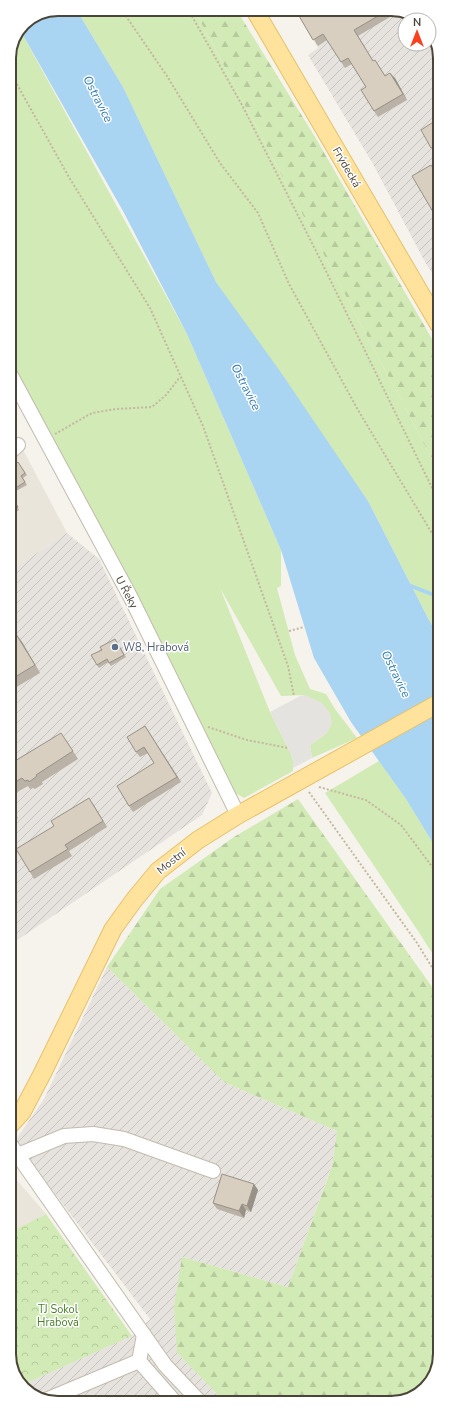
<svg xmlns="http://www.w3.org/2000/svg" width="449" height="1412" font-family="'Nunito Sans',sans-serif">
	<style>
		.residential { fill: #eae5da }
		.industrial { fill: url(#industrial-furrows) }
		.green { fill: #d2eab5 }
		.forest { fill: url(#forest-firs) }
		.park { fill: url(#park-crowns) }
		.parking { fill: #e5e3e0 }
		.water { fill: #a9d4f2 }
		.lines { fill: none; stroke-linecap: round; stroke-linejoin: round }
		.stream { stroke: #a9d4f2; stroke-width: 3.5 }
		.minor-casing { stroke: #c2bbae; stroke-width: 16 }
		.major-casing { stroke: #e6c16a; stroke-width: 19 }
		.path { stroke: #c4b79f; stroke-width: 2; stroke-dasharray: 2 2; stroke-linecap: butt }
		.minor { stroke: #fff; stroke-width: 14 }
		.major { stroke: #ffe39c; stroke-width: 17 }
		.wall { fill: #bab2a6 }
		.shaded-wall { fill: #979187 }
		.building { fill: #d8cfc1; stroke: #979187 }
		.service-dot { fill: #5c6f8a; stroke: #fff; stroke-width: 1.5 }
		.labels { text-anchor: middle; stroke-width: 3; stroke-linejoin: round; paint-order: stroke }
		.street-label { font-size: 11px; fill: #4b4439; stroke: #fff }
		.service-label { font-size: 11px; fill: #4e5e75; stroke: #fff; text-anchor: start }
		.park-label { font-size: 11px; fill: #4a7f2a; stroke: #fff }
		.water-label { font-size: 12px; font-style: italic; fill: #2e7ab2; stroke: #fff }
		.rim { fill: none; stroke: #4b4439; stroke-width: 2 }
	</style>
	<defs>
		<pattern id="industrial-furrows" width="10" height="10" patternUnits="userSpaceOnUse"><rect width="10" height="10" fill="#e6e2dd"/><path d="M-1 1l2-2M0 10L10 0M9 11l2-2" fill="none" stroke="#c7c3be"/></pattern>
		<pattern id="forest-firs" width="22" height="20" patternUnits="userSpaceOnUse"><rect width="22" height="20" fill="#d2eab5"/><path d="M5 1l3.5 6h-7zM16 11l3.5 6h-7z" fill="#b6ca9c"/></pattern>
		<pattern id="park-crowns" width="20" height="18" patternUnits="userSpaceOnUse"><rect width="20" height="18" fill="#d2eab5"/><path d="M2 6a3 3 0 1 1 6 0M12 15a3 3 0 1 1 6 0" fill="none" stroke="#b6ca9c"/></pattern>
	</defs>
	<rect width="100%" height="100%" fill="#f6f3ec"/>
	<g class="residential">
		<path d="M10 425 67 533 10 571Z"/>
		<path d="M10 1172 46 1214 10 1232Z"/>
	</g>
	<g class="industrial">
		<path d="M295 9H395L421 20H405V44H429V30L438 45 439 284 425 262 373 164 308 55 318 48Z"/>
		<path d="M67 533 99 559 212 793 202 815 10 945V571Z"/>
		<path d="M107 967 224 1082 337 1131 332 1165 288 1287 182 1257 177 1353 225 1402 54 1403 26 1391 22 1385 132 1336 150 1319 15 1141 44 1099Z"/>
	</g>
	<g class="green">
		<path d="M76 9H194L439 472V639L368 501 216 282 123 87Z"/>
		<path d="M20 30 187 334 281 550V586L277 588 295 655 310 689 326 694 335 709 357 738 312 758 310 745 327 733 305 695 281 696 220 588 270 712 291 754 293 761V771L244 798 232 791 9 371V55Z"/>
		<path d="M379 761 406 799 439 853 440 965 418 931 325 793Z"/>
	</g>
	<g class="forest">
		<path d="M194 9H236L315 137 439 351V472Z"/>
		<path d="M298 799 440 998V1355L430 1384 404 1401 225 1402 177 1353 174 1307 182 1257 288 1287 332 1166 337 1131 224 1082 107 967 160 889 234 837Z"/>
	</g>
	<path class="park" d="M46 1214 132 1336 22 1385 11 1367 10 1232Z"/>
	<g class="parking">
		<path d="M305 695 322 703 330 713 332 723 327 733 310 745 312 758 293 768V761L291 754 270 712 300 696Z"/>
		<path d="M165 1365 200 1402H183L158 1371Z"/>
	</g>
	<path class="water" d="M58 9H76L123 87 216 282 282 374 368 501 428 618 439 638V853L406 799 351 722 314 658 281 550 187 334 123 211 20 30 23 23Z"/>
	<g class="lines">
		<path class="stream" d="M411 586 439 597"/>
		<g class="minor-casing">
			<g id="minor">
				<path d="M9 372 131 598 238 815"/>
				<path d="M10 452 18 445"/>
				<path d="M10 1144 165 1365 200 1402"/>
				<path d="M18 1155 64 1136 93 1134 124 1139 213 1171"/>
				<path d="M144 1335 139 1361 175 1402"/>
				<path d="M46 1400 139 1361"/>
			</g>
		</g>
		<g class="major-casing">
			<g id="major">
				<path d="M254 9 439 325"/>
				<path d="M10 1125 22 1112 42 1074 113 929 134 900 158 871 198 840 238 815 439 703"/>
			</g>
		</g>
		<g class="path">
			<path d="M121 9 167 76 220 163 258 213 289 284 358 410 439 545"/>
			<path d="M188 9 242 105 319 257 439 502"/>
			<path d="M9 70 70 179 150 308 203 426 288 666 294 696"/>
			<path d="M55 434 92 413 116 409 152 407 166 395 180 377"/>
			<path d="M289 631 304 627"/>
			<path d="M208 727 247 740 288 748"/>
			<path d="M319 787 366 800 401 825 439 876"/>
			<path d="M309 792 417 943 440 980"/>
		</g>
		<use href="#minor" class="minor"/>
		<use href="#major" class="major"/>
	</g>
	<g class="wall">
		<path d="M295 9H359L361 12 366 9H395L400 11 358 36 373 61 379 66 385 76 395 78 407 100 378 117 374 111 366 87 352 64 345 68 327 40 318 46Z"/>
		<path d="M438 119 439 153 436 155 431 148Z"/>
		<path d="M18 462 27 475 23 478 27 485 16 491 10 482Z"/>
		<path d="M10 494 19 510 10 516Z"/>
		<path d="M10 638 22 642 40 673 10 691Z"/>
		<path d="M115 639 126 657 111 666 108 662 99 668 97 665 102 650Z"/>
		<path d="M145 726 181 782 133 812 129 806 154 763 148 753 140 757 136 752Z"/>
		<path d="M66 740 78 759 42 782 43 784 35 789 33 788 30 789 28 786 10 796V764Z"/>
		<path d="M10 804 18 818 10 823Z"/>
		<path d="M93 804 107 827 69 851 72 856 34 879 30 872Z"/>
		<path d="M10 862 13 868 10 870Z"/>
		<path d="M254 1184 258 1190 251 1212 246 1210 244 1218 217 1209 213 1203Z"/>
	</g>
	<g class="shaded-wall">
		<path d="M354 30 358 36 377 67 373 61Z"/>
		<path d="M390 73 395 78 407 100 403 94Z"/>
		<path d="M16 634 22 642 40 673 35 665Z"/>
		<path d="M145 726 149 732 181 782 177 777Z"/>
		<path d="M89 798 93 804 107 827 103 821Z"/>
		<path d="M254 1184 258 1190 251 1212 247 1206Z"/>
		<path d="M242 1204 246 1210 244 1218 239 1211Z"/>
	</g>
	<g class="building">
		<path d="M295 9H359L361 13 366 9H390L354 30 373 61 375 60 385 76 390 73 403 94 374 111 361 90 366 87 348 58 341 62 323 34 313 40Z"/>
		<path d="M438 119 439 144 431 148 421 130Z"/>
		<path d="M431 165 439 178V222L412 176Z"/>
		<path d="M18 462 25 473 21 476 25 482 14 489 10 482V468Z"/>
		<path d="M10 494 18 507 10 513Z"/>
		<path d="M439 620V629L435 622Z"/>
		<path d="M16 634 35 665 10 680V638Z"/>
		<path d="M115 639 124 655 109 663 107 659 97 665 91 655 102 650 100 647Z"/>
		<path d="M145 726 177 777 129 806 117 786 154 763 144 747 136 752 127 737Z"/>
		<path d="M61 733 73 751 36 775 37 776 29 782 28 780 25 781 22 778 10 785V764Z"/>
		<path d="M89 798 103 821 65 845 68 849 30 872 16 849 54 826 51 821Z"/>
		<path d="M10 805 13 810 10 812Z"/>
		<path d="M222 1174 254 1184 247 1206 242 1204 239 1211 213 1203Z"/>
	</g>
	<circle class="service-dot" cx="115" cy="647" r="4"/>
	<g class="labels">
		<g class="street-label">
			<text transform="translate(347 167) rotate(60)" y="4">Frýdecká</text>
			<text transform="translate(127 592) rotate(62)" y="4">U Řeky</text>
			<text transform="translate(171 861) rotate(-39)" y="4">Mostní</text>
		</g>
		<g class="service-label">
			<text x="123" y="651">W8, Hrabová</text>
		</g>
		<g class="park-label">
			<text x="58" y="1313">TJ Sokol<tspan x="58" dy="13">Hrabová</tspan></text>
		</g>
		<g class="water-label">
			<text transform="translate(98 99) rotate(63)" y="4">Ostravice</text>
			<text transform="translate(246 387) rotate(63)" y="4">Ostravice</text>
			<text transform="translate(396 674) rotate(64)" y="4">Ostravice</text>
		</g>
	</g>
	<path d="M0 0H449V1412H0ZM58 16H391A42 42 0 0 1 433 58V1354A42 42 0 0 1 391 1396H58A42 42 0 0 1 16 1354V58A42 42 0 0 1 58 16Z" fill="#fff" fill-rule="evenodd"/>
	<path class="rim" d="M58 16H391A42 42 0 0 1 433 58V1354A42 42 0 0 1 391 1396H58A42 42 0 0 1 16 1354V58A42 42 0 0 1 58 16Z"/>
	<g transform="translate(417 32)"><circle r="19" fill="#ffffff" stroke="#b7b4b0"/>
	<path d="M0-3L7 15L0 10L-7 15Z" fill="#fc3f1d"/>
	<text y="-6" font-size="11" font-weight="bold" text-anchor="middle" fill="#4b4439">N</text>
	</g>
</svg>
